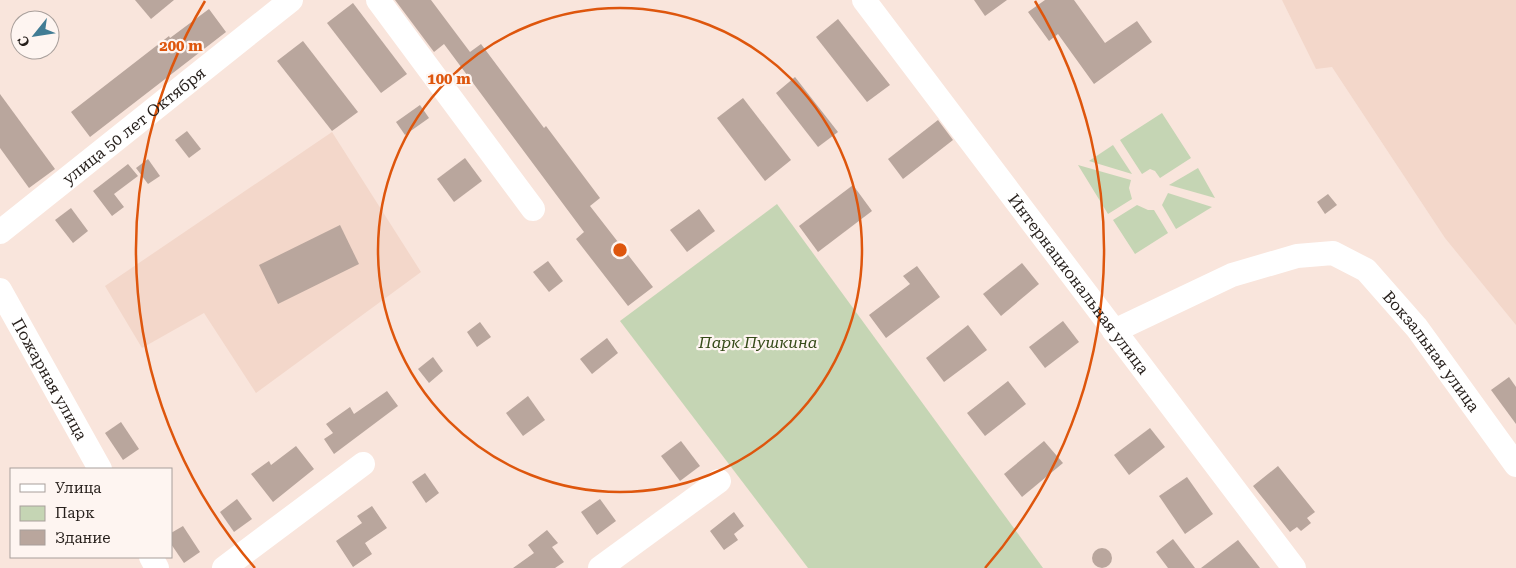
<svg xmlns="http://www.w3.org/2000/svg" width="1516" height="568" font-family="'Roboto Serif',serif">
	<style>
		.built { fill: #f3d7ca }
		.green { fill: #c5d5b4 }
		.building { fill: #b9a69d }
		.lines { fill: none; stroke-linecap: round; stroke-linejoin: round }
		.minor { stroke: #fff; stroke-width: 24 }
		.ring { fill: none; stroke: #de560d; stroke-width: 2.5 }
		.labels { text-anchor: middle; stroke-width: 4.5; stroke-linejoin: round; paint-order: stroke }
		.street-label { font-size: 16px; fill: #261f1b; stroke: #fef5f1 }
		.park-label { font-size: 16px; font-style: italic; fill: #364b19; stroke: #fef5f1 }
		.centre { fill: #de560d; stroke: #fef5f1; stroke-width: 2.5 }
		.ring-label { font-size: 15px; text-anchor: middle; font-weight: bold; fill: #de560d; stroke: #fef5f1; stroke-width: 4.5; stroke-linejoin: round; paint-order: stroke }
	</style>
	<rect width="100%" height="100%" fill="#f9e5dc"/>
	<g class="built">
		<path d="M1282 0H1516V325L1445 238 1332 67 1316 69Z"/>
		<path d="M332 132 421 272 256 393 204 313 142 348 105 286Z"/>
	</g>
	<g class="green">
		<path d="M1162 113 1191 158 1160 178 1155 171 1150 169 1142 174 1120 140Z"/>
		<path d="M1113 145 1132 174 1089 161Z"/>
		<path d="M1078 165 1131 180 1129 188 1132 199 1108 214Z"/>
		<path d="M1198 168 1215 198 1169 185Z"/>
		<path d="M1168 193 1212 207 1176 229 1162 205Z"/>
		<path d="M777 204 1043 568H808L620 321Z"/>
		<path d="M1137 205 1148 210H1154L1168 233 1135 254 1113 220Z"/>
	</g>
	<g class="building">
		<path d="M135 0H174L151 19Z"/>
		<path d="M395 0H431L470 52 481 44 544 128 546 126 600 198 590 206 653 287 628 306 576 239 584 232 444 44 434 52Z"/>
		<path d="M974 0H1007L985 16Z"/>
		<path d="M1045 0H1074L1105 43 1137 21 1152 42 1094 84 1058 34 1049 41 1028 12Z"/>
		<path d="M353 3 407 74 381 93 327 23Z"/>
		<path d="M209 9 226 32 90 137 71 112 169 36 170 38Z"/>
		<path d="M838 19 890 85 867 102 816 37Z"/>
		<path d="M303 41 358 112 332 131 277 61Z"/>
		<path d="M795 77 838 132 818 147 776 93Z"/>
		<path d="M0 94 55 169 29 188 0 148Z"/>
		<path d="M743 98 791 160 765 181 717 118Z"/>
		<path d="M420 105 429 118 405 135 396 122Z"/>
		<path d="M938 120 953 140 903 179 888 159Z"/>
		<path d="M187 131 201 149 189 158 175 140Z"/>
		<path d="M465 158 482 181 454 202 437 179Z"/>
		<path d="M148 159 160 176 148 184 136 168Z"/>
		<path d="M128 164 138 176 114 194 124 207 112 216 93 191Z"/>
		<path d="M853 185 872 211 818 252 799 226Z"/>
		<path d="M1328 194 1337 205 1325 214 1317 202Z"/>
		<path d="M71 208 88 231 73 243 55 220Z"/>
		<path d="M699 209 715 231 687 252 670 230Z"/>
		<path d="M340 225 359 264 278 304 259 265Z"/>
		<path d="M548 261 563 281 549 292 533 272Z"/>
		<path d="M1022 263 1039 284 1001 316 983 294Z"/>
		<path d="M917 266 940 297 886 338 869 315 910 284 903 276Z"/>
		<path d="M1063 321 1079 342 1045 368 1029 347Z"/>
		<path d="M480 322 491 337 477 347 467 332Z"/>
		<path d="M968 325 987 350 944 382 926 358Z"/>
		<path d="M607 338 618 353 592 374 580 359Z"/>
		<path d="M433 357 443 371 429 383 418 369Z"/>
		<path d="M1509 377 1516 387V424L1491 390Z"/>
		<path d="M1008 381 1026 404 985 436 967 413Z"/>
		<path d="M387 391 398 406 334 454 324 439 333 433 326 424 350 407 354 414Z"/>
		<path d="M528 396 545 420 523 436 506 413Z"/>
		<path d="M121 422 139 449 123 460 105 433Z"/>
		<path d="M1150 428 1165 447 1129 475 1114 455Z"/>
		<path d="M681 441 700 466 680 481 661 456Z"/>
		<path d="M1044 441 1063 463 1022 497 1004 474Z"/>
		<path d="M296 446 314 469 273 502 251 474 269 461 271 465Z"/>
		<path d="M1278 466 1315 512 1307 518 1311 523 1301 531 1297 527 1290 532 1253 486Z"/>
		<path d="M425 473 439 493 426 503 412 482Z"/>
		<path d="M1187 477 1213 514 1185 534 1159 496Z"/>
		<path d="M237 499 252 519 234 532 220 512Z"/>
		<path d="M600 499 616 521 597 535 581 512Z"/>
		<path d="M372 506 387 528 365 543 372 554 353 567 336 541 362 523 357 516Z"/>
		<path d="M734 512 744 526 734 534 738 540 724 550 710 531Z"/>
		<path d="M183 526 200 552 184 563 171 544V533Z"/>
		<path d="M547 530 558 543 552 547 564 562 555 568H513L534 553 528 545Z"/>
		<path d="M1173 539 1195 568H1168L1156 552Z"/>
		<path d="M1238 540 1260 568H1201Z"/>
		<circle cx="1102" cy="558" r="10"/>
	</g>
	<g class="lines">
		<g class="minor">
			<path d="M378 0 533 209"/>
			<path id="s1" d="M864 0 1294 568"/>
			<path id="s2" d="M0 232 291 0"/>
			<path id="s3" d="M0 290 100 469"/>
			<path id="s4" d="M1114 331 1232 275 1297 256 1333 253 1366 270 1417 328 1516 465"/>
			<path d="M151 557 157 568"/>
			<path d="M224 568 363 464"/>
			<path d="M600 568 719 481"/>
		</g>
	</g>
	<g class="ring">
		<circle cx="620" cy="250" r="242"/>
		<path d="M255 568A484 484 0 0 1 205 1M1035 1A484 484 0 0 1 985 568"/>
	</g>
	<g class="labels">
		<g class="street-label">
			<text dy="6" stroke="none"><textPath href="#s2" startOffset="171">улица 50 лет Октября</textPath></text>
			<text dy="6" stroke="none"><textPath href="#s1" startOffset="356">Интернациональная улица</textPath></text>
			<text dy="6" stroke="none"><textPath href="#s4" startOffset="376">Вокзальная улица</textPath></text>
			<text dy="6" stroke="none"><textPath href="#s3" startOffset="102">Пожарная улица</textPath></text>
		</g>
		<g class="park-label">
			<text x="758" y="348">Парк Пушкина</text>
		</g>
	</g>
	<circle cx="620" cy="250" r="8" class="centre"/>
	<g class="ring-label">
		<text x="181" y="51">200 m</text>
		<text x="449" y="84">100 m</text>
	</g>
	<rect x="10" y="468" width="162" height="90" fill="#fef5f1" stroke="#a89f9b"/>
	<rect x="20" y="484" width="25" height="8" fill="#ffffff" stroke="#a89f9b"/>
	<text x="55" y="493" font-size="15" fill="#261f1b">Улица</text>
	<rect x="20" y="506" width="25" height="15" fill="#c5d5b4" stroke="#a89f9b"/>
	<text x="55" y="518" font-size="15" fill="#261f1b">Парк</text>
	<rect x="20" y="530" width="25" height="15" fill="#b9a69d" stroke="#a89f9b"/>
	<text x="55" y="543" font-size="15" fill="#261f1b">Здание</text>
	<g transform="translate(35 35) rotate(240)"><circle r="24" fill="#fef5f1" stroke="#a89f9b"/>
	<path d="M0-4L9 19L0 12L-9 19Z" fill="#417c94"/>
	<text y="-8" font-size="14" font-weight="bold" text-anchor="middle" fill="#261f1b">С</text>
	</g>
</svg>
